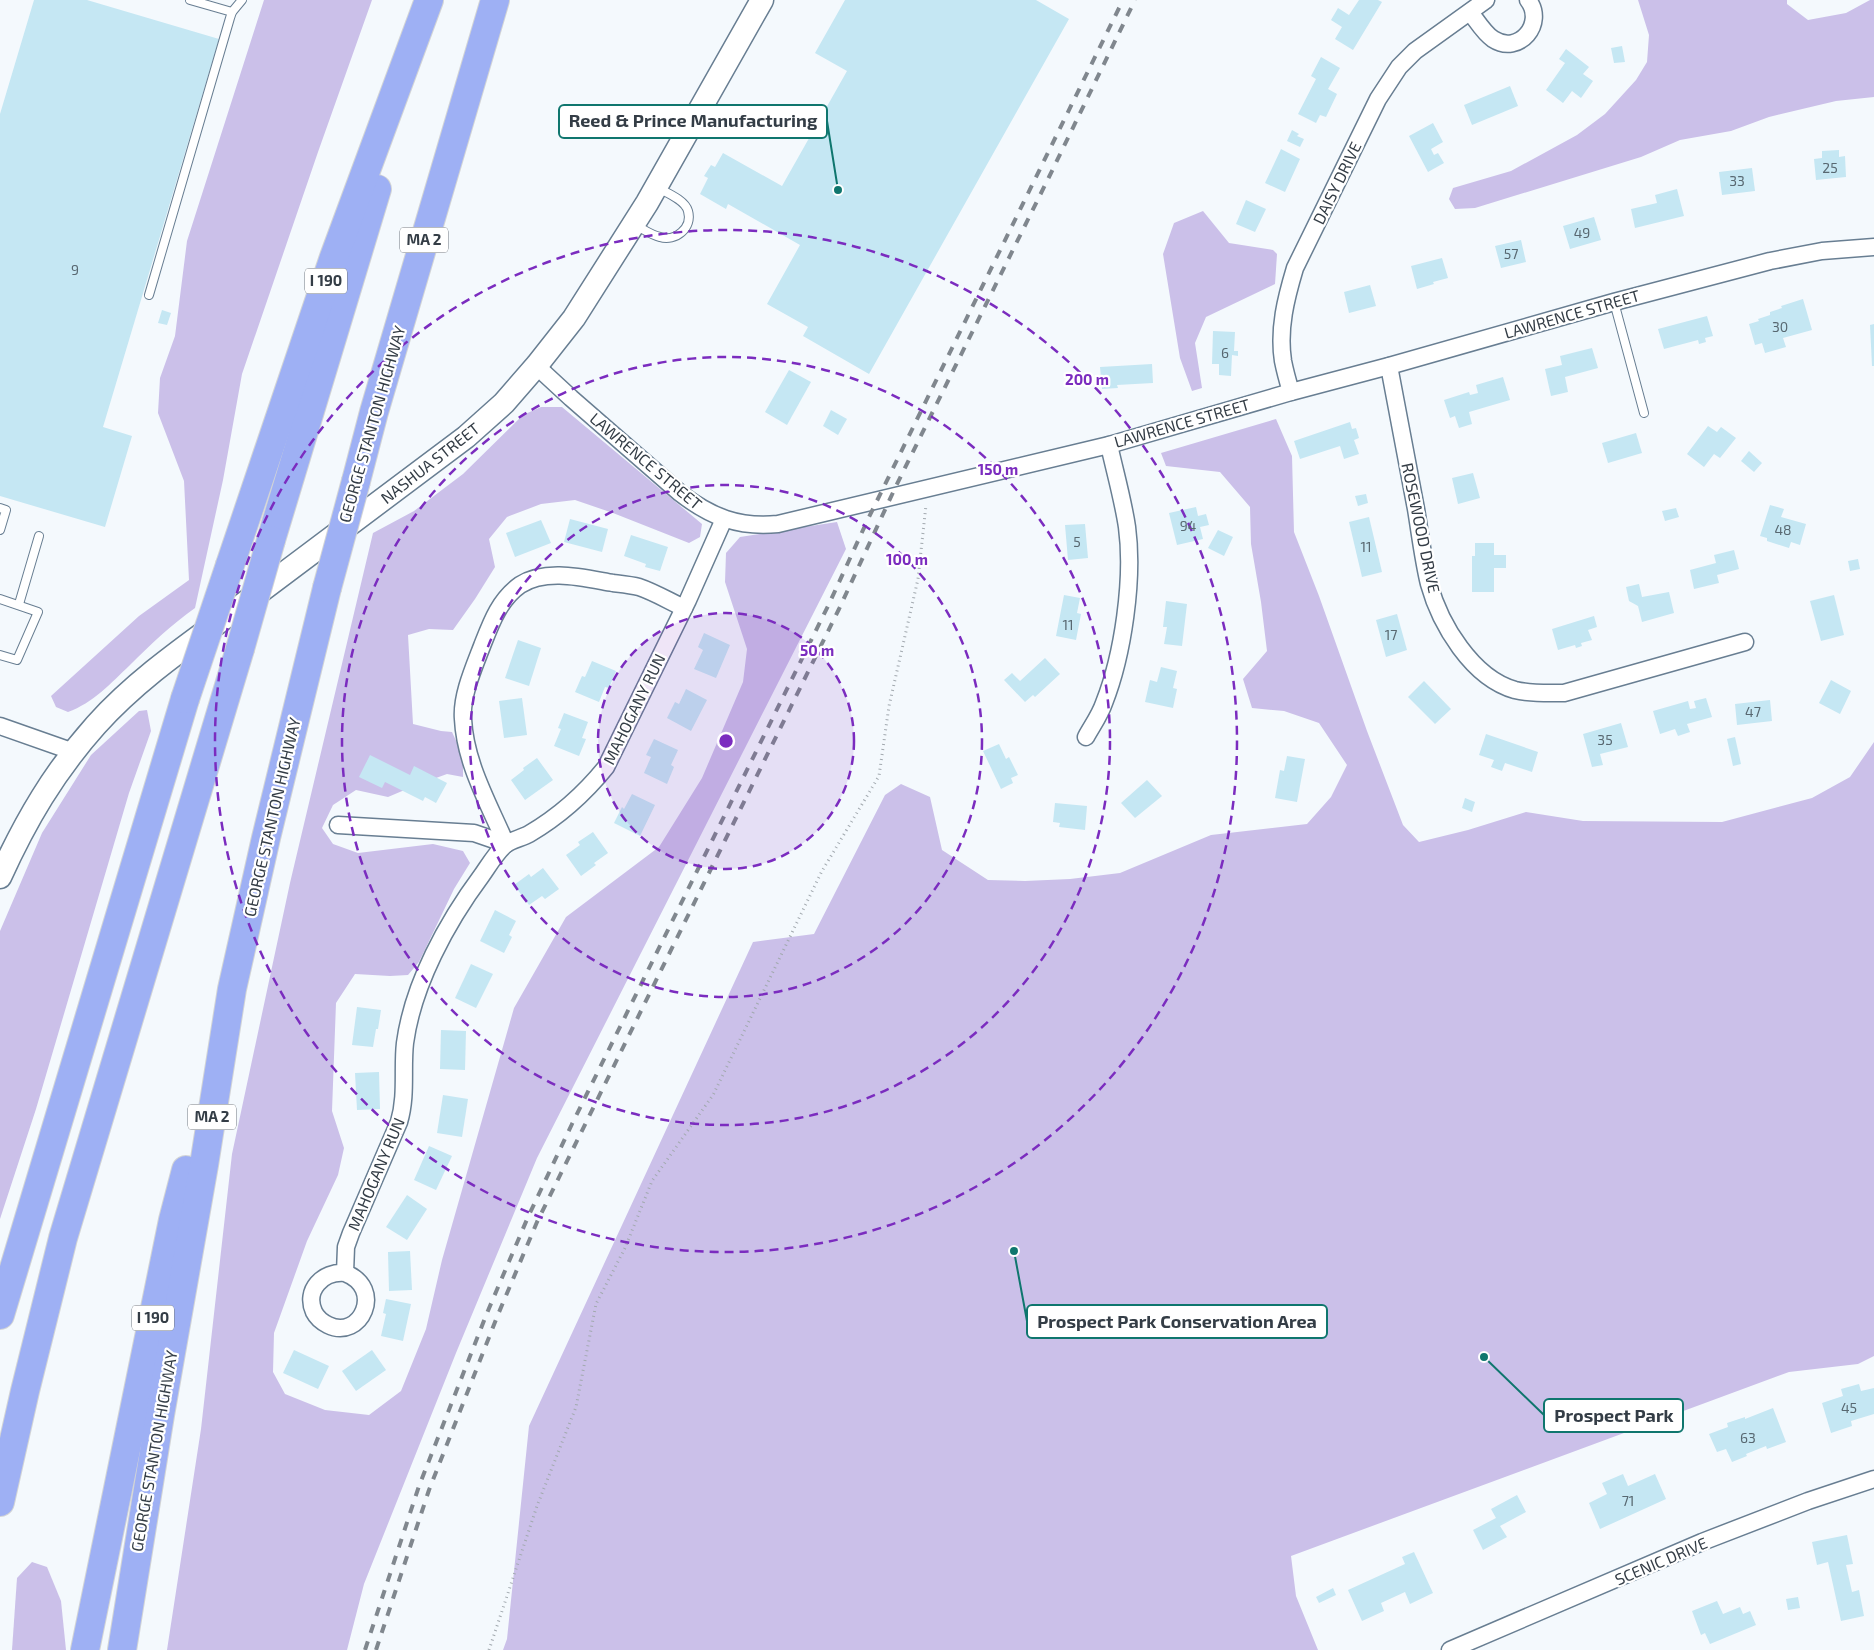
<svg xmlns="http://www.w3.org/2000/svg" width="1874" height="1650" font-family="'Exo 2',sans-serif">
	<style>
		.green { fill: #cbc0e9 }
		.building { fill: #c5e7f3 }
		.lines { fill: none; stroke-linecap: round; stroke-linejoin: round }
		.service-casing { stroke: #687e92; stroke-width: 10 }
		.minor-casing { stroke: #687e92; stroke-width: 19 }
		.secondary-casing { stroke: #687e92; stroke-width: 25 }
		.motorway-casing { stroke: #d2d4d6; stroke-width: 30 }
		.path { stroke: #a2a9af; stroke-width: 3; stroke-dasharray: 1 4; stroke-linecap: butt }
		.service { stroke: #fff; stroke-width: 8 }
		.minor { stroke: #fff; stroke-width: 16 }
		.secondary { stroke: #fff; stroke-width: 22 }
		.motorway { stroke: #9eb0f4; stroke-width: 28 }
		.rail { stroke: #80878e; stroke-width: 4; stroke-dasharray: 9 9; stroke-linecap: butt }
		.motorway-bridge-casing { stroke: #d2d4d6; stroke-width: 30; stroke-linecap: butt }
		.motorway-bridge { stroke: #9eb0f4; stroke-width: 28 }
		.ring { fill: none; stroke: #7b2cbf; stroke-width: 2.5; stroke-dasharray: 9 6 }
		.labels { text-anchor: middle; stroke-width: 4.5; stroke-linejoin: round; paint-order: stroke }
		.number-label { font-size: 14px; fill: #586871 }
		.shield { fill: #fff; stroke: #71777e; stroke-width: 1 }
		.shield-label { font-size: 15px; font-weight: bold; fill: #343d46 }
		.street-label { font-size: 16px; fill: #343d46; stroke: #fff }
		.centre { fill: #7b2cbf; stroke: #fff; stroke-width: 2.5 }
		.ring-label { font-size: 15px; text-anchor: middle; font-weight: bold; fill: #7b2cbf; stroke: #fff; stroke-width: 4.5; stroke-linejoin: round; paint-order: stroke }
		.leader { fill: none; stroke: #0f766e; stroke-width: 2 }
		.callout-dot { fill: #0f766e; stroke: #fff; stroke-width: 2 }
		.callout { fill: #fff; stroke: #0f766e; stroke-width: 2 }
		.callout-label { font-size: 18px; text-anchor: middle; font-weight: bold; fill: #343d46 }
	</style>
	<rect width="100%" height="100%" fill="#f4f9fd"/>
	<g class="green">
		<path d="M264 0H372L318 152 242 374 223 480 195 608C171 625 151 644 130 665 111 683 93 703 68 712L56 707 51 696 139 616 189 580 184 481 158 413 160 378 175 336 187 241Z"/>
		<path d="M1638 0H1787V4L1808 20 1846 13 1870 0H1874V97L1836 101 1769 117 1731 131 1680 140 1641 157 1475 208 1455 209 1449 199 1453 188 1511 171 1577 135 1605 114 1636 80 1647 62 1649 35Z"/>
		<path d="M1203 211 1229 243 1273 250 1277 254 1275 284 1206 317 1195 343 1202 388 1192 391 1180 358 1163 254 1174 223Z"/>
		<path d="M541 407H562L702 524 700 537 689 543 613 513 575 500 541 504 507 517 489 539 495 567 475 599 453 630 429 629 408 635 413 724 441 731 452 732 463 756V777L447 774 414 786 388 797 356 790 333 805 322 828 333 844 358 853 433 844 463 851 470 863 454 889 419 962 408 975 390 976 355 974 336 1003 332 1111 344 1148 338 1175 307 1241 274 1333 273 1372 285 1394 325 1410 369 1415 401 1391 426 1329 442 1260 514 1008 566 917 659 847 702 778 743 682 747 649 725 582 726 553 740 537 837 522 846 549 537 1158 456 1353 364 1584 347 1650H167L201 1429 232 1154 290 883 373 533 414 511 463 474 523 415Z"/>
		<path d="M1276 419 1292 456 1294 532 1319 596 1367 731 1403 825 1419 842 1468 830 1526 812 1583 821 1722 822 1812 798 1850 777 1874 742V1356L1858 1364 1789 1372 1291 1556 1296 1596 1318 1650H503L507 1639 529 1426 753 942 814 934 885 795 901 784 930 797 942 850 988 880 1025 881 1070 879 1120 873 1211 835 1307 824 1331 797 1347 765 1319 723 1284 711 1252 708 1243 679 1267 651 1261 602 1251 544 1250 507 1220 472 1166 466 1161 453Z"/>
		<path d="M147 710 151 731 129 793 36 1109 0 1219V931L42 833 91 755 139 711Z"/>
		<path d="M32 1562 47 1567 61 1601 66 1650H12L17 1578Z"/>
	</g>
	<g class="building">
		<path d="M34 0H87L219 39 103 427 132 436 105 527 0 496V114Z"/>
		<path d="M845 0H1036L1069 19 869 374 803 336 808 327 767 304 800 245 728 204 726 209 700 194 708 178 704 176 711 165 715 167 723 153 782 186 847 71 815 53Z"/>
		<path d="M1359 0H1378L1382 2 1353 50 1335 39 1342 27 1331 20 1338 8 1349 15Z"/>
		<path d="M1622 46 1625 62 1614 63 1611 48Z"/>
		<path d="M1566 49 1589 67 1583 74 1593 81 1581 98 1572 91 1563 103 1546 90 1565 63 1559 59Z"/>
		<path d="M1321 57 1340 68 1328 89 1337 94 1326 117 1320 115 1316 123 1298 114 1316 79 1311 76Z"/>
		<path d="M1510 86 1518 106 1472 125 1464 105Z"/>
		<path d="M1433 123 1443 142 1431 149 1434 155 1438 153 1444 163 1428 172 1409 136Z"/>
		<path d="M1292 130 1299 134 1297 136 1304 139 1300 147 1287 141Z"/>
		<path d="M1281 149 1300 159 1285 192 1265 183Z"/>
		<path d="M1839 150V157L1845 156 1846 177 1816 180 1814 159 1822 158V151Z"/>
		<path d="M1752 168 1755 191 1722 195 1719 172Z"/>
		<path d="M1677 189 1684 216 1635 228 1631 209 1657 203 1655 195Z"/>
		<path d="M1246 200 1266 209 1255 232 1236 224Z"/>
		<path d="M1594 217 1601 240 1570 249 1563 226Z"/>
		<path d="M1521 240 1526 262 1501 268 1495 246Z"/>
		<path d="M1442 258 1448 278 1433 282 1434 284 1417 289 1411 266Z"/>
		<path d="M1370 285 1376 306 1349 313 1344 292Z"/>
		<path d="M1803 299 1812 330 1783 338 1786 347 1765 353 1762 343 1755 345 1749 324 1759 321 1758 319 1770 315V312L1782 308 1781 306Z"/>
		<path d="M162 310 171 313 167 325 158 323Z"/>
		<path d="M1707 316 1713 336 1705 338 1706 342 1699 344 1698 340 1664 349 1658 329Z"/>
		<path d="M1874 324V366H1872L1870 325Z"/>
		<path d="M1213 331 1235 332 1234 351H1238V356L1232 355 1231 376 1219 375V364H1212Z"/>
		<path d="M1592 348 1598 368 1565 377 1568 392 1551 396 1545 369 1562 365 1560 356Z"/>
		<path d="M1152 364 1153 383 1117 385 1118 388 1102 389 1100 367Z"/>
		<path d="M789 370 811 382 787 425 765 412Z"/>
		<path d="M1503 377 1510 400 1469 412 1472 424 1459 428 1455 416 1450 418 1444 400 1469 392 1470 395 1478 393 1476 385Z"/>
		<path d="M831 410 847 419 838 435 823 426Z"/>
		<path d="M1350 422 1352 429 1356 428 1359 438 1354 440 1359 454 1344 459 1340 446 1300 459 1294 441Z"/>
		<path d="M1708 426 1717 432 1721 427 1736 438 1720 458 1714 454 1704 467 1687 454Z"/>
		<path d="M1636 433 1642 453 1608 463 1602 443Z"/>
		<path d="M1749 451 1762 463 1754 472 1741 461Z"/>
		<path d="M1473 473 1480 498 1458 504 1452 478Z"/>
		<path d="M1366 494 1368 503 1358 506 1355 496Z"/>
		<path d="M1770 505 1784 509 1781 517 1806 524 1800 545 1791 542 1789 548 1767 541V538L1760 536Z"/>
		<path d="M1196 507 1198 516 1206 514 1209 525 1200 527 1203 539 1177 545 1169 513Z"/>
		<path d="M1676 508 1679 517 1665 521 1662 511Z"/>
		<path d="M1369 517 1382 572 1362 577 1349 522Z"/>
		<path d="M570 519 608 529 602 552 564 542Z"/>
		<path d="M541 520 551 543 515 557 506 533Z"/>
		<path d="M1085 524 1088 558 1068 560 1065 525Z"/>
		<path d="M1218 530 1233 537 1224 556 1208 548Z"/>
		<path d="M631 535 668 547 660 571 645 567 646 564 624 556Z"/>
		<path d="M1475 543H1494V555H1506V568H1494V592H1472V556H1475Z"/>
		<path d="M1734 550 1739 569 1717 575 1719 583 1694 589 1690 570 1716 563 1714 555Z"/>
		<path d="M1858 559 1860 569 1850 571 1848 561Z"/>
		<path d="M1639 584 1642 597 1669 592 1674 613 1642 622 1638 606 1629 601 1626 587Z"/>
		<path d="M1064 595 1080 598 1077 613 1081 614 1076 640 1056 636Z"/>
		<path d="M1834 595 1844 635 1821 641 1810 601Z"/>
		<path d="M1166 601 1187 604 1182 646 1164 644 1167 627H1163Z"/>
		<path d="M1397 614 1407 650 1386 657 1376 620Z"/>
		<path d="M1594 616 1597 627 1588 630 1592 640 1581 643 1582 646 1576 648 1575 645 1558 650 1552 629Z"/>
		<path d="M704 633 730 645 716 678 694 669 703 650 698 647Z"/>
		<path d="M518 640 541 648 529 686 505 678Z"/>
		<path d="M1045 658 1060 674 1035 697 1033 695 1025 702 1004 680 1012 673 1020 681Z"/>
		<path d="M592 661 616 671 609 688 605 687 599 702 575 692 582 676 585 677Z"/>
		<path d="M1161 667 1177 671 1173 688 1177 689 1173 708 1145 702 1150 680 1157 682Z"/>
		<path d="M1831 680 1851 691 1840 714 1819 703Z"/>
		<path d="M1424 681 1451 709 1435 724 1408 697Z"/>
		<path d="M686 689 707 700 691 731 667 718 675 702 679 704Z"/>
		<path d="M522 698 527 735 504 738 499 701Z"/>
		<path d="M1706 698 1712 717 1687 724 1690 732 1678 736 1675 729 1660 734 1653 711 1688 701 1690 709 1696 708 1694 701Z"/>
		<path d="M1770 700 1772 721 1737 725 1735 704Z"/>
		<path d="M564 713 588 722 582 738 586 739 579 756 554 746 561 729 558 728Z"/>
		<path d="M1621 723 1628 747 1600 754 1603 765 1592 767 1583 734Z"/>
		<path d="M1486 734 1538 752 1532 772 1505 763 1502 771 1491 767 1494 760 1479 755Z"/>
		<path d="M1735 737 1741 764 1733 766 1727 739Z"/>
		<path d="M654 739 678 750 671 765 674 767 667 784 644 773 651 757 646 755Z"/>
		<path d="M999 744 1006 759 1009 757 1018 775 1011 778 1013 783 1001 789 983 751Z"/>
		<path d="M370 755 410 775 414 766 447 783 436 803 425 797 423 801 385 782 382 788 359 777Z"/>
		<path d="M1287 756 1305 759 1297 802 1275 798 1280 770 1284 771Z"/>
		<path d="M537 758 553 780 525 800 511 780 524 770 523 768Z"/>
		<path d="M1147 780 1162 796 1135 818 1121 803Z"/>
		<path d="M632 794 655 805 640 836 614 823 622 807 624 809Z"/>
		<path d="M1465 798 1475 802 1472 812 1462 808Z"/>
		<path d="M1055 803 1087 806 1085 830 1059 827 1060 823 1053 822Z"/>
		<path d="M593 832 608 853 594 863 596 865 581 876 566 855 580 845 578 842Z"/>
		<path d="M543 868 559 889 545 899 542 896 529 905 514 885 529 874 531 877Z"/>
		<path d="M495 910 516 921 509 935 512 937 504 953 480 941Z"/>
		<path d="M471 964 493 974 476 1008 455 998Z"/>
		<path d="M357 1007 381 1010 378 1029H376L373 1047 352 1045Z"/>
		<path d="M441 1030 466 1031 465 1070 440 1069Z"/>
		<path d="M379 1072 380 1109 357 1110 355 1073Z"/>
		<path d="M443 1095 468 1099 462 1137 437 1133Z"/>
		<path d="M429 1146 452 1156 436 1190 414 1180Z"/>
		<path d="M407 1195 427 1209 407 1240 386 1227Z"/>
		<path d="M410 1251 412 1290 389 1291 388 1252Z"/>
		<path d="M386 1299 411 1304 403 1341 381 1336 386 1314 383 1313Z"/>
		<path d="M294 1350 329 1366 318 1389 283 1373Z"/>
		<path d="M372 1350 386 1370 356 1391 342 1371Z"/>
		<path d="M1859 1384 1861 1391 1874 1388V1414L1851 1421 1852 1426 1831 1433 1822 1403 1843 1396 1841 1389Z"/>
		<path d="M1773 1408 1786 1442 1767 1449 1766 1446 1746 1454 1747 1456 1732 1462 1726 1449 1717 1452 1709 1434 1728 1427 1727 1423 1745 1417V1419Z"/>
		<path d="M1669 1422 1679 1423 1678 1433 1668 1432Z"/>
		<path d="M1623 1474 1628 1486 1655 1474 1666 1499 1600 1529 1589 1503 1607 1494 1602 1483Z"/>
		<path d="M1517 1495 1526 1512 1500 1526 1507 1537 1483 1550 1473 1530 1496 1518 1491 1509Z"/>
		<path d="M1847 1535 1853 1564 1846 1565 1852 1592 1859 1590 1864 1616 1841 1621 1828 1562 1817 1565 1812 1542Z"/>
		<path d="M1414 1552 1433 1593 1410 1604 1405 1592 1381 1603 1384 1611 1362 1621 1348 1590 1405 1564 1402 1557Z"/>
		<path d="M1333 1588 1336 1595 1319 1603 1316 1597Z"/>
		<path d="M1798 1597 1800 1608 1788 1610 1786 1599Z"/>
		<path d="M1717 1601 1723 1614 1740 1607 1743 1614 1750 1611 1756 1625 1710 1644 1705 1633 1701 1635 1692 1611Z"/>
	</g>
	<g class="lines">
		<g class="service-casing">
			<g id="service">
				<path d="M190 0 232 12"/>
				<path d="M635 225C643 229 651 235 660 237 675 242 693 228 688 211 685 200 667 193 658 188"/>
				<path d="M149 295 230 18 232 12 242 0"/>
				<path d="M1614 302 1644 413"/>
				<path d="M0 508 6 510 0 530"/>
				<path d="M0 599 38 612 17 660 0 655"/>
				<path d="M19 604 39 536"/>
			</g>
		</g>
		<g class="minor-casing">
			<g id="minor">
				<path d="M1470 12C1477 21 1484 33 1493 39 1519 56 1546 23 1528 0"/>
				<path d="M537 365 545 374 571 398 680 493C711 517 739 528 778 524L1109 445 1291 392 1389 366 1614 302 1770 261 1822 251 1874 247"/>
				<path d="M1389 366C1398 414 1407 461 1416 509 1420 533 1423 559 1429 584 1440 624 1472 678 1515 690 1531 694 1547 693 1564 693L1745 642"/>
				<path d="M1291 392C1288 382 1285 371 1283 361 1278 329 1286 298 1295 268L1378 99 1399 67 1415 51 1486 0"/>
				<path d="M0 726 74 752"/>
				<path d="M1086 737C1092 726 1100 715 1104 703 1123 655 1134 579 1127 527 1123 500 1115 472 1109 445"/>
				<path d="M338 825 474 833 506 844"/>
				<path d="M506 844C489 804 465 763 463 719 461 696 474 667 482 646 491 623 499 600 520 585 546 568 584 578 613 583 621 584 631 585 639 587 654 592 669 601 684 608"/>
				<path d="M345 1273C385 1288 361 1341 328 1325 322 1322 317 1318 314 1312 304 1290 323 1271 345 1273L346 1247 351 1233 399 1122C407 1095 402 1069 405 1043 413 984 447 922 482 875 489 865 496 853 505 845 511 840 522 838 529 834 558 817 585 793 606 767L688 600 724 519"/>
				<path d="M1450 1650 1702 1542 1808 1501 1874 1479"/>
			</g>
		</g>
		<g class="secondary-casing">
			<path id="secondary" d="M0 877C26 820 54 772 96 725 138 678 192 642 242 605 317 549 392 493 466 437L504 403 537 365 574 318 647 203 762 0"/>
		</g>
		<g class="motorway-casing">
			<g id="motorway">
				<path d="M356 481 374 412 495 0"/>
				<path d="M271 540 377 189"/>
				<path d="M230 565 334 257 429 0"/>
				<path d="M0 1315 185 699"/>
				<path d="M0 1502 25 1391 63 1238 240 649"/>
				<path d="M85 1650 173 1220 186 1170"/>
				<path d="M122 1650 160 1415 204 1165 232 989 266 838 327 588"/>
			</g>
		</g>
		<path class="path" d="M489 1650 537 1506 576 1407 596 1304 625 1248 652 1181 713 1095 822 871 879 776 889 706 918 579 926 505"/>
		<use href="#service" class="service"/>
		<use href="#minor" class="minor"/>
		<use href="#secondary" class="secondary"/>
		<use href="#motorway" class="motorway"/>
		<g class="rail">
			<path d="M365 1650 419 1486 487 1313 528 1217 572 1124 829 604 869 517 1123 0"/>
			<path d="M376 1650 429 1490 497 1317 537 1222 839 609 896 486 1049 177 1135 0"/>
		</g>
		<g class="motorway-bridge-casing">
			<g id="motorway-bridge">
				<path d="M327 588 356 481"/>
				<path d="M240 649 271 540"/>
				<path d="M185 699 230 565"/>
			</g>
		</g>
		<use href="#motorway-bridge" class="motorway-bridge"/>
	</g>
	<circle cx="726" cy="741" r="128" fill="#7b2cbf" fill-opacity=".12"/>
	<g class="ring">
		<circle cx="726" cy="741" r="128"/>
		<circle cx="726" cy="741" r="256"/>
		<circle cx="726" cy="741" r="384"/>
		<circle cx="726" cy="741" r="511"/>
	</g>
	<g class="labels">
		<g class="number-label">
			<text x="1830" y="173">25</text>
			<text x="1737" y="186">33</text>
			<text x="1582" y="238">49</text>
			<text x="1511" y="259">57</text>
			<text x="75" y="275">9</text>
			<text x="1780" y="332">30</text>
			<text x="1225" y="358">6</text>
			<text x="1188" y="531">94</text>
			<text x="1783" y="535">48</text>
			<text x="1077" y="547">5</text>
			<text x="1366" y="552">11</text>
			<text x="1068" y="630">11</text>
			<text x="1391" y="640">17</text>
			<text x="1753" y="717">47</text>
			<text x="1605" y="745">35</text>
			<text x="1849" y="1413">45</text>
			<text x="1748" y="1443">63</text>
			<text x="1628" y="1506">71</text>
		</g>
		<g class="shield">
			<rect x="400" y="227.5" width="48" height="25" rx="4"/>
			<rect x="305" y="268.5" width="42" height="25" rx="4"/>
			<rect x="188" y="1104.5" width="48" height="25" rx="4"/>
			<rect x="132" y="1305.5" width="42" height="25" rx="4"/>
		</g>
		<g class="shield-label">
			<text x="424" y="245">MA 2</text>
			<text x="326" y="286">I 190</text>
			<text x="212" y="1122">MA 2</text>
			<text x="153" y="1323">I 190</text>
		</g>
		<g class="street-label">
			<text transform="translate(1337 183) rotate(-64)" y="6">DAISY DRIVE</text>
			<text transform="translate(1572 314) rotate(-16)" y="6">LAWRENCE STREET</text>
			<text transform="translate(1182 423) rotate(-16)" y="6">LAWRENCE STREET</text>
			<text transform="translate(372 424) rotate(-74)" y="6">GEORGE STANTON HIGHWAY</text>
			<text transform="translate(646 461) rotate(40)" y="6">LAWRENCE STREET</text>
			<text transform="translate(430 463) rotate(-38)" y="6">NASHUA STREET</text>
			<text transform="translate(1421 528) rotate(78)" y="6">ROSEWOOD DRIVE</text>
			<text transform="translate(634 709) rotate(-64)" y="6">MAHOGANY RUN</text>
			<text transform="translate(272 817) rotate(-77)" y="6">GEORGE STANTON HIGHWAY</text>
			<text transform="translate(376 1174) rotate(-67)" y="6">MAHOGANY RUN</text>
			<text transform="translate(154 1451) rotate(-80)" y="6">GEORGE STANTON HIGHWAY</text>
			<text transform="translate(1661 1561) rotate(-23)" y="6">SCENIC DRIVE</text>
		</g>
	</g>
	<circle cx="726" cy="741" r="8" class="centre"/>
	<g class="ring-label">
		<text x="1087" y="385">200 m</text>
		<text x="998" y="475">150 m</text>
		<text x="907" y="565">100 m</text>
		<text x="817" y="656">50 m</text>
	</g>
	<path class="leader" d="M838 190L827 121M1014 1251L1027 1321M1484 1357L1544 1415"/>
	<g class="callout-dot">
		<circle cx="838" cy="190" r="5"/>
		<circle cx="1014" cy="1251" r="5"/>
		<circle cx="1484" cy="1357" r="5"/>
	</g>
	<g class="callout">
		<rect x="559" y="105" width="268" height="33" rx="5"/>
		<rect x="1027" y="1305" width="300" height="33" rx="5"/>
		<rect x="1544" y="1399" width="139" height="33" rx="5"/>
	</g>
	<g class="callout-label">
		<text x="693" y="127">Reed &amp; Prince Manufacturing</text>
		<text x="1177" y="1328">Prospect Park Conservation Area</text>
		<text x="1614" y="1422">Prospect Park</text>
	</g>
</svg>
